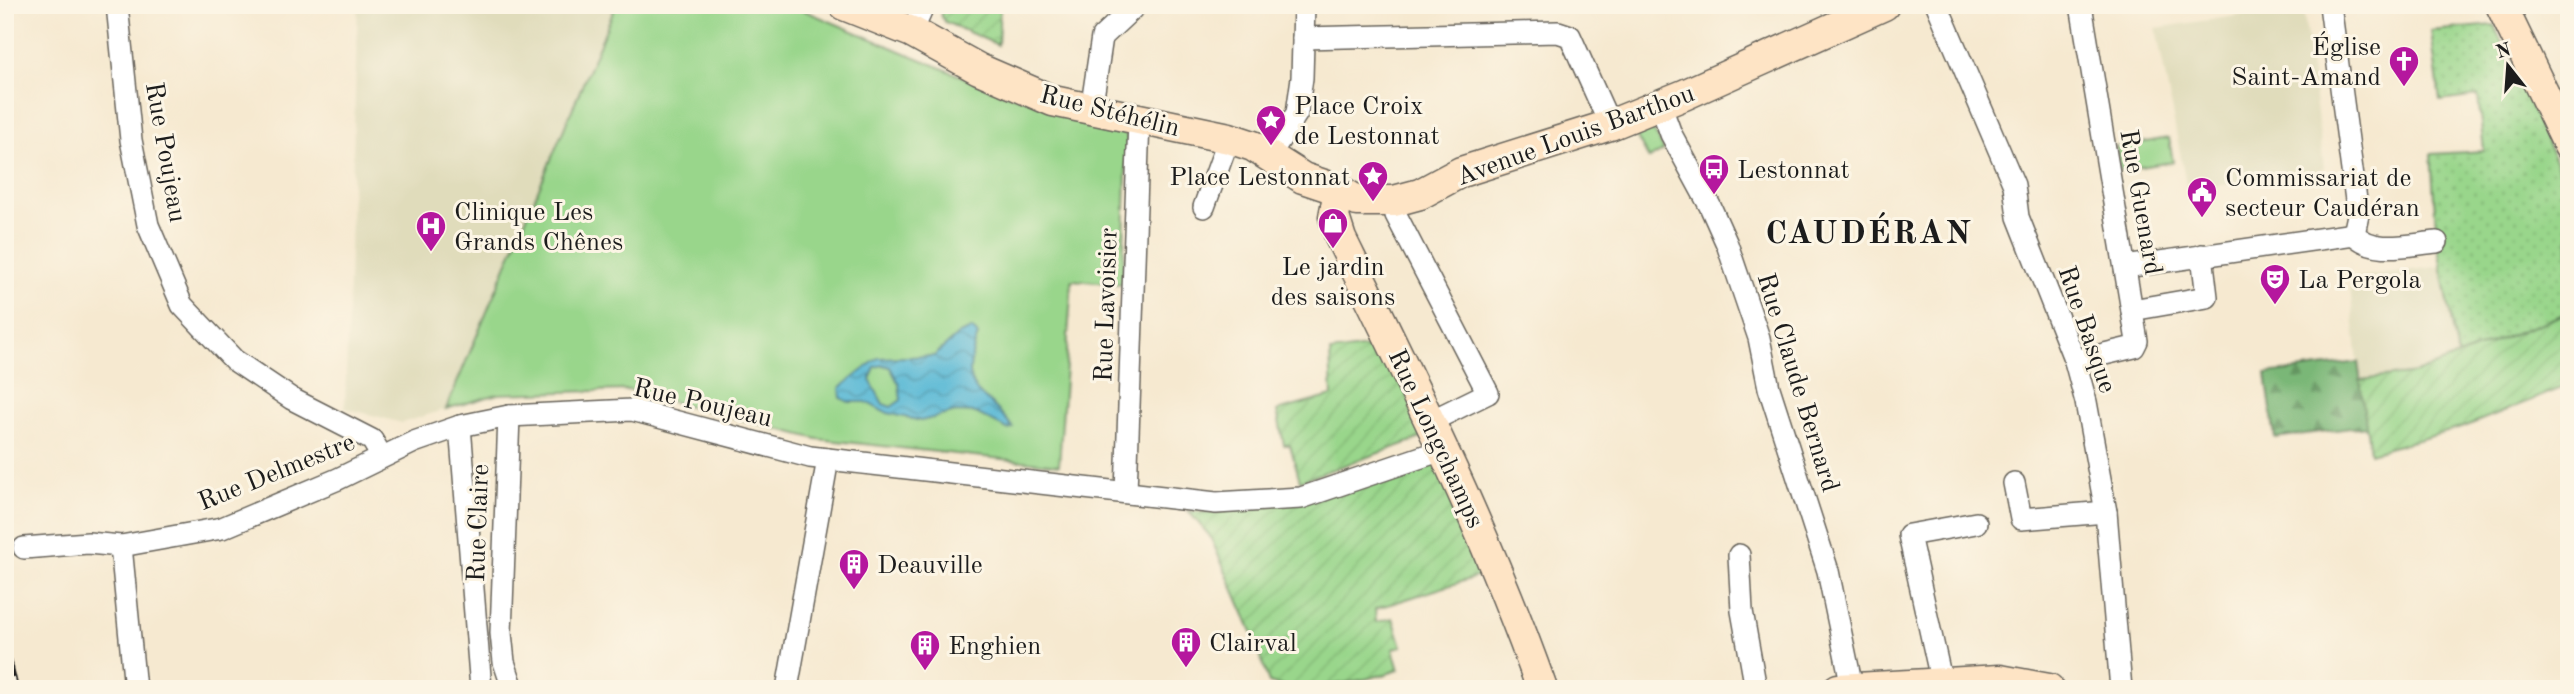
<svg xmlns="http://www.w3.org/2000/svg" width="2574" height="694" font-family="'Old Standard TT',serif">
	<style>
		.built { fill: #e0dcbb }
		.grass { fill: #99d68b; stroke: #5a7954; stroke-width: 2 }
		.forest { fill: url(#forest-firs); stroke: #4b6a4a; stroke-width: 2 }
		.park { fill: url(#park-dots); stroke: #5a7954; stroke-width: 2 }
		.garden { fill: url(#garden-furrows); stroke: #5a7954; stroke-width: 2 }
		.water { fill: url(#water-waves); stroke: #3a6a78; stroke-width: 2; fill-rule: evenodd }
		.lines { fill: none; stroke-linecap: round; stroke-linejoin: round }
		.street-casing { stroke: #68645b; stroke-width: 24 }
		.secondary-casing { stroke: #68645b; stroke-width: 33 }
		.street { stroke: #fff; stroke-width: 21 }
		.secondary { stroke: #fee4c5; stroke-width: 30 }
		.rail-casing { stroke: #1c1c1c; stroke-width: 8 }
		.rail { stroke: #fcf5e5; stroke-width: 5; stroke-dasharray: 16; stroke-linecap: butt }
		.labels { text-anchor: middle; stroke-width: 6; stroke-linejoin: round; paint-order: stroke }
		.poi-label { font-size: 26px; fill: #1c1c1c; stroke: #fcf5e5; text-anchor: start }
		.street-label { font-size: 26px; fill: #1c1c1c; stroke: #fcf5e5 }
		.district-label { font-size: 33px; font-weight: bold; letter-spacing: 2px; fill: #1c1c1c; stroke: #fcf5e5 }
	</style>
	<defs>
		<pattern id="forest-firs" width="22" height="20" patternUnits="userSpaceOnUse" patternTransform="scale(1.75)"><rect width="22" height="20" fill="#7ab777"/><path d="M5 1l3.5 6h-7zM16 11l3.5 6h-7z" fill="#639461"/></pattern>
		<pattern id="park-dots" width="8" height="8" patternUnits="userSpaceOnUse" patternTransform="scale(1.75)"><rect width="8" height="8" fill="#99d68b"/><path d="M2 2h.1M6 6h.1" fill="none" stroke="#83b777" stroke-width="1.8" stroke-linecap="round"/></pattern>
		<pattern id="garden-furrows" width="10" height="10" patternUnits="userSpaceOnUse" patternTransform="scale(1.75)"><rect width="10" height="10" fill="#99d68b"/><path d="M-1 1l2-2M0 10L10 0M9 11l2-2" fill="none" stroke="#83b777"/></pattern>
		<pattern id="water-waves" width="16" height="10" patternUnits="userSpaceOnUse" patternTransform="scale(1.75)"><rect width="16" height="10" fill="#57b8d5"/><path d="M0 5q4-4 8 0t8 0" fill="none" stroke="#4795ac"/></pattern>
	</defs>
	<rect width="100%" height="100%" fill="#fcf5e5"/>
	<filter id="ink" filterUnits="userSpaceOnUse"><feTurbulence type="fractalNoise" baseFrequency=".0143" numOctaves="2"/><feDisplacementMap in="SourceGraphic" scale="14" xChannelSelector="R" yChannelSelector="G"/><feConvolveMatrix kernelMatrix="1 2 1 2 8 2 1 2 1" color-interpolation-filters="sRGB"/></filter>
	<filter id="wash" filterUnits="userSpaceOnUse"><feTurbulence type="fractalNoise" baseFrequency=".00686" numOctaves="4" result="noise"/><feDisplacementMap in="SourceGraphic" scale="28" xChannelSelector="R" yChannelSelector="G"/><feGaussianBlur stdDeviation="1.57" result="paint"/><feColorMatrix in="noise" values="0 0 0 0 0 0 0 0 0 0 0 0 0 0 0 0 0 1.4 0 .05"/><feComposite in="paint" operator="in"/></filter>
	<g filter="url(#wash)">
		<rect width="100%" height="100%" fill="#f6e9d0"/>
		<g class="built">
			<path d="M358 5H616L446 409 402 423 345 408Z"/>
			<path d="M2303 6 2324 168 2306 176 2187 189 2156 28Z"/>
			<path d="M2443 266 2458 356 2416 373 2360 380 2349 278Z"/>
		</g>
		<g class="grass">
			<path d="M616 5H791L999 92C1041 101 1079 123 1123 131L1127 137 1123 284 1072 280 1059 465 817 439 628 390 498 394 446 409Z"/>
			<path d="M1648 128H1652L1664 150 1649 159 1634 132Z"/>
			<path d="M2169 138 2173 162 2120 170 2116 147Z"/>
		</g>
		<path class="forest" d="M2358 362 2367 426 2275 438 2266 374Z"/>
		<path class="park" d="M2494 25 2569 192V312L2458 356 2437 242 2431 154 2484 151 2478 96 2440 101 2431 31Z"/>
		<g class="garden">
			<path d="M941 5H1000L998 45 945 22 941 17Z"/>
			<path d="M2569 312V385L2461 428 2370 453 2360 380 2416 373Z"/>
			<path d="M1383 345 1427 436 1300 481 1290 445H1284L1277 411 1332 396 1330 352Z"/>
			<path d="M1430 463 1441 468 1486 574 1375 609 1376 622 1393 618 1402 646 1393 649 1399 670C1365 681 1301 694 1269 683L1251 629 1210 536 1188 511 1214 513Z"/>
		</g>
		<path class="water" d="M972 329 978 335C956 399 983 385 1013 428L1009 430 976 413 956 412 921 421 884 412 866 402H849L841 398 840 388 878 358 934 356 959 334ZM883 365 890 367 899 384 901 400 891 407 883 404 870 380 875 367Z"/>
	</g>
	<g filter="url(#ink)">
		<g class="lines">
			<g class="street-casing">
				<g id="street">
					<path d="M117 5 131 140 148 225 182 305 234 360 292 399 372 440 382 457"/>
					<path d="M1937 5 2014 185 2018 217 2075 361 2086 402 2106 512 2121 689"/>
					<path d="M2330 5 2358 215 2354 234"/>
					<path d="M912 32 924 5"/>
					<path d="M1303 38 1558 32 1570 36 1610 125"/>
					<path d="M1660 104 1671 134 1710 206 1727 244 1759 338 1769 388 1828 571 1852 687"/>
					<path d="M1091 111 1102 37 1136 5"/>
					<path d="M1269 156 1297 113 1302 78 1304 5"/>
					<path d="M1394 201 1396 215 1488 393 1431 421"/>
					<path d="M1204 207 1229 138"/>
					<path d="M2354 234C2374 255 2410 244 2437 242"/>
					<path d="M2125 267 2354 234"/>
					<path d="M2132 310 2207 297 2202 255"/>
					<path d="M2075 361 2134 347 2137 341 2081 5"/>
					<path d="M509 416 501 633 504 662 513 689"/>
					<path d="M460 426 481 689"/>
					<path d="M2014 483 2021 519 2106 512"/>
					<path d="M1126 492 1139 120"/>
					<path d="M121 546 135 689"/>
					<path d="M24 548 88 543 121 546 222 528 338 479 414 442 460 426 509 416 632 410 810 457 1216 503 1301 498 1445 449"/>
					<path d="M1739 555 1742 611 1756 689"/>
					<path d="M1942 684 1909 535 1976 523"/>
					<path d="M787 689 828 459"/>
				</g>
			</g>
			<g class="secondary-casing">
				<g id="secondary">
					<path d="M844 5 912 32 979 69 1053 101 1229 138 1253 146 1303 178 1339 190 1357 201H1394L1420 194 1461 172 1610 125 1684 95 1884 5"/>
					<path d="M2501 5 2569 146"/>
					<path d="M1339 190 1334 217 1341 239C1414 387 1487 533 1542 689"/>
					<path d="M1838 689 2000 680 2049 689"/>
				</g>
			</g>
			<use href="#street" class="street"/>
			<use href="#secondary" class="secondary"/>
			<g class="rail-casing">
				<path id="rail" d="M5 646 15 689"/>
			</g>
			<use href="#rail" class="rail"/>
		</g>
	</g>
	<defs>
		<g id="church-pin" transform="scale(1.575)"><path d="M0 17L-7.5 6A9.5 9.5 0 1 1 7.5 6Z" fill="#b5179e" stroke="#fcf5e5"/><path d="M-1.2-6h2.4v3.5h3.3v2.4h-3.3V6h-2.4V-.1h-3.3v-2.4h3.3Z" fill="#fff"/></g>
		<g id="sight-pin" transform="scale(1.575)"><path d="M0 17L-7.5 6A9.5 9.5 0 1 1 7.5 6Z" fill="#b5179e" stroke="#fcf5e5"/><path d="M0-6L1.8-2.2L6-1.7L2.9 1.2L3.7 5.4L0 3.3L-3.7 5.4L-2.9 1.2L-6-1.7L-1.8-2.2Z" fill="#fff"/></g>
		<g id="bus-pin" transform="scale(1.575)"><path d="M0 17L-7.5 6A9.5 9.5 0 1 1 7.5 6Z" fill="#b5179e" stroke="#fcf5e5"/><path d="M-5-6H5V4H4V6H2V4H-2V6H-4V4H-5ZM-3.5-4V0h7V-4ZM-3.5 1.2v1.5H-2V1.2ZM2 1.2v1.5H3.5V1.2Z" fill="#fff"/></g>
		<g id="civic-pin" transform="scale(1.575)"><path d="M0 17L-7.5 6A9.5 9.5 0 1 1 7.5 6Z" fill="#b5179e" stroke="#fcf5e5"/><path d="M-.6-6.5H3V-4.5H.6V-3L4-1V1h2V6H-6V1h2V-1L-.6-3ZM-1.2 2.5V6h2.4V2.5Z" fill="#fff"/></g>
		<g id="shop-pin" transform="scale(1.575)"><path d="M0 17L-7.5 6A9.5 9.5 0 1 1 7.5 6Z" fill="#b5179e" stroke="#fcf5e5"/><path d="M-5-2.5h2.3a2.7 3.5 0 0 1 5.4 0H5L5.5 6h-11ZM-1.5-2.5h3a1.5 2.3 0 0 0-3 0Z" fill="#fff"/></g>
		<g id="hospital-pin" transform="scale(1.575)"><path d="M0 17L-7.5 6A9.5 9.5 0 1 1 7.5 6Z" fill="#b5179e" stroke="#fcf5e5"/><path d="M-5-5h3v3.5h4V-5h3V5h-3V1.5h-4V5h-3Z" fill="#fff"/></g>
		<g id="theatre-pin" transform="scale(1.575)"><path d="M0 17L-7.5 6A9.5 9.5 0 1 1 7.5 6Z" fill="#b5179e" stroke="#fcf5e5"/><path d="M-5-5.5Q0-4 5-5.5V0Q5 5 0 6Q-5 5-5 0ZM-3.3-2.5H-1v1.5H-3.3ZM1-2.5H3.3v1.5H1ZM-2.8 1Q0 5.5 2.8 1Z" fill="#fff"/></g>
		<g id="building-pin" transform="scale(1.575)"><path d="M0 17L-7.5 6A9.5 9.5 0 1 1 7.5 6Z" fill="#b5179e" stroke="#fcf5e5"/><path d="M-4-6H4V6H1V3H-1V6H-4ZM-2.5-4.3h1.7v1.8h-1.7ZM.8-4.3h1.7v1.8H.8ZM-2.5-1h1.7V.8h-1.7ZM.8-1h1.7V.8H.8Z" fill="#fff"/></g>
	</defs>
	<g fill-rule="evenodd">
		<use href="#church-pin" x="2404" y="61"/>
		<use href="#sight-pin" x="1271" y="120"/>
		<use href="#bus-pin" x="1714" y="169"/>
		<use href="#sight-pin" x="1373" y="176"/>
		<use href="#civic-pin" x="2202" y="192"/>
		<use href="#shop-pin" x="1333" y="223"/>
		<use href="#hospital-pin" x="431" y="226"/>
		<use href="#theatre-pin" x="2275" y="279"/>
		<use href="#building-pin" x="854" y="564"/>
		<use href="#building-pin" x="1186" y="642"/>
		<use href="#building-pin" x="925" y="645"/>
	</g>
	<g class="labels">
		<g class="poi-label">
			<text x="2381" y="55" text-anchor="end">Église<tspan x="2381" dy="30">Saint-Amand</tspan></text>
			<text x="1294" y="114">Place Croix<tspan x="1294" dy="30">de Lestonnat</tspan></text>
			<text x="1737" y="178">Lestonnat</text>
			<text x="1350" y="185" text-anchor="end">Place Lestonnat</text>
			<text x="2225" y="186">Commissariat de<tspan x="2225" dy="30">secteur Caudéran</tspan></text>
			<text x="454" y="220">Clinique Les<tspan x="454" dy="30">Grands Chênes</tspan></text>
			<text x="1333" y="275" text-anchor="middle">Le jardin<tspan x="1333" dy="30">des saisons</tspan></text>
			<text x="2298" y="288">La Pergola</text>
			<text x="877" y="573">Deauville</text>
			<text x="1209" y="651">Clairval</text>
			<text x="948" y="654">Enghien</text>
		</g>
		<g class="street-label">
			<text transform="translate(1110 110) rotate(14)" y="9">Rue Stéhélin</text>
			<text transform="translate(1575 134) rotate(-20)" y="9">Avenue Louis Barthou</text>
			<text transform="translate(167 152) rotate(80)" y="9">Rue Poujeau</text>
			<text transform="translate(2142 202) rotate(80)" y="9">Rue Guenard</text>
			<text transform="translate(1105 305) rotate(-88)" y="9">Rue Lavoisier</text>
			<text transform="translate(2088 329) rotate(71)" y="9">Rue Basque</text>
			<text transform="translate(1799 382) rotate(73)" y="9">Rue Claude Bernard</text>
			<text transform="translate(703 402) rotate(13)" y="9">Rue Poujeau</text>
			<text transform="translate(1437 438) rotate(65)" y="9">Rue Longchamps</text>
			<text transform="translate(276 471) rotate(-22)" y="9">Rue Delmestre</text>
			<text transform="translate(477 523) rotate(-88)" y="9">Rue Claire</text>
		</g>
		<g class="district-label">
			<text x="1869" y="243">CAUDÉRAN</text>
		</g>
	</g>
	<rect width="2574" height="694" fill="none" stroke="#fcf5e5" stroke-width="28"/>
	<g transform="translate(2508 66) rotate(343)" stroke="#fcf5e5" stroke-width="5" paint-order="stroke">
	<path d="M0-5L12 26L0 18L-12 26Z" fill="#1c1c1c"/>
	<text y="-10" font-size="19" font-weight="bold" text-anchor="middle" fill="#1c1c1c">N</text>
	</g>
</svg>
